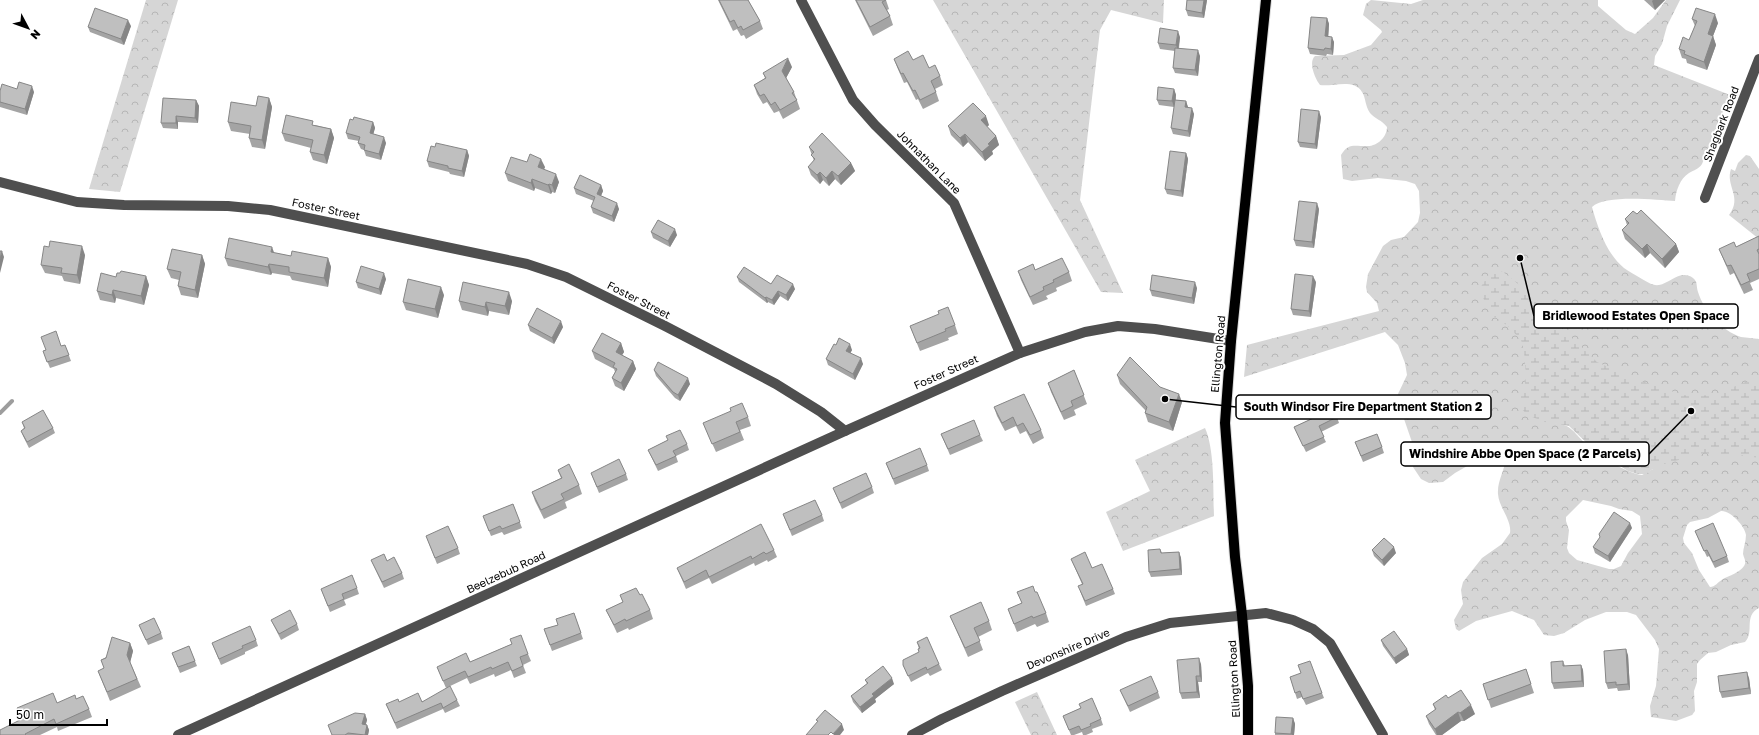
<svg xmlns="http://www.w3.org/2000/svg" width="1759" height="735" font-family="'Golos Text',sans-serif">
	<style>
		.forest { fill: url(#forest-crowns); fill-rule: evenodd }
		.wetland { fill: url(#wetland-marsh) }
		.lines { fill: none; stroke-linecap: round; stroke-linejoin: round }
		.stream { stroke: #9d9d9d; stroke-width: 4 }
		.major-casing { stroke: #dbdbdb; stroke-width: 12 }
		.minor { stroke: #4f4f4f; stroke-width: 10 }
		.major { stroke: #000; stroke-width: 10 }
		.wall { fill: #a4a4a4 }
		.shaded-wall { fill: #868686 }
		.building { fill: #bfbfbf; stroke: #868686 }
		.labels { text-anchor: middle; stroke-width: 4; stroke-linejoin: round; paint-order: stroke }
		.street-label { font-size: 11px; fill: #000; stroke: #fff }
		.leader { fill: none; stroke: #000; stroke-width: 1.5 }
		.callout-dot { fill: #000; stroke: #fff; stroke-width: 1.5 }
		.callout { fill: #fff; stroke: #000; stroke-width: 1.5 }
		.callout-label { font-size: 12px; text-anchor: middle; font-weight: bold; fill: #000 }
	</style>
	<defs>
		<pattern id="forest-crowns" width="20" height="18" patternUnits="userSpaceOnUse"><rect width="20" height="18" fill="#d6d6d6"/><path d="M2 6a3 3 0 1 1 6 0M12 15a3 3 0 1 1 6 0" fill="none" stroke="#b6b6b6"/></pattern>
		<pattern id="wetland-marsh" width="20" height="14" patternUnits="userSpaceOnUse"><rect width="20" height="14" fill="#d6d6d6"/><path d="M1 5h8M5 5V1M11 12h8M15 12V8" fill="none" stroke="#b6b6b6"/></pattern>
	</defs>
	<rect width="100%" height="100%" fill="#fff"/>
	<g class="forest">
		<path d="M146 0H178L120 192 89 189Z"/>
		<path d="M933 0H1164L1163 23 1111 10 1100 30 1080 200 1123 293 1101 292Z"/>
		<path d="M1371 0 1411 4 1423 0H1598V6L1626 30 1635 34 1653 18 1666 0H1680L1667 26 1662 44 1655 56 1654 65 1730 95 1702 164C1699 169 1694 170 1689 173 1680 179 1676 190 1675 201 1657 200 1605 194 1592 207 1598 228 1606 253 1624 268 1629 272 1636 275 1642 279 1647 282 1653 286 1659 285 1670 283 1681 269 1693 278 1698 282 1696 286 1698 292 1704 311 1722 331 1741 337 1747 338 1753 338 1759 339V608C1743 616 1755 632 1745 642L1731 645 1716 652 1708 653 1700 660 1697 664V682L1694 691 1695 711 1692 715 1676 721 1651 717 1650 706 1656 686 1659 649 1655 640 1636 615 1627 612H1606L1585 620 1564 633 1554 636 1544 635 1534 620 1512 611 1476 621 1459 631 1456 629 1454 620 1463 604 1461 590 1463 582 1482 558 1502 544 1510 533C1512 520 1499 508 1498 494 1497 481 1505 470 1506 457L1503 454H1488L1483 457 1455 473 1443 482 1429 483 1421 479 1413 467 1414 448 1403 416 1398 394 1407 375 1405 363 1398 345 1385 332 1244 377 1247 345 1379 311 1377 303 1367 292 1366 287 1368 274 1383 246 1391 240 1404 237 1418 222 1420 213 1419 191 1415 184 1406 181 1378 178 1352 181 1343 179 1341 155C1348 143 1354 146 1366 146 1377 147 1387 137 1387 127 1382 120 1375 119 1370 113 1365 106 1366 98 1362 92 1354 78 1332 87 1320 85 1315 79 1308 62 1315 56L1344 55 1371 45 1382 32 1381 30 1363 15 1366 4ZM1555 423 1632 424 1653 469 1642 475C1625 473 1598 454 1585 443 1573 432 1572 425 1555 423ZM1583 500 1611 506 1619 509 1632 511 1640 516 1642 534 1628 553 1621 566 1614 569H1609L1577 560 1569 553 1567 548 1569 530 1566 521V517ZM1721 511C1730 510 1745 526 1746 535 1746 542 1743 548 1743 554 1744 559 1747 561 1744 566 1740 572 1729 576 1723 579 1718 582 1715 587 1710 587L1699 570 1692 553 1684 543 1683 538 1687 525 1690 522 1708 518Z"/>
		<path d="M1746 155 1750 156 1759 169V239L1729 215C1743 197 1725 186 1731 169L1735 171 1738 163Z"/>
		<path d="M1205 428C1215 450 1213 492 1214 516L1123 551 1106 512 1150 491 1135 460Z"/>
		<path d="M1037 692 1057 735H1031L1015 702Z"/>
	</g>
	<path class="wetland" d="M1499 271 1503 272 1535 297 1552 319 1597 362 1635 379 1683 395 1696 396 1721 394 1728 389 1759 377V458L1740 455 1727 457 1704 453 1657 466 1646 474H1638L1628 471 1593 449 1569 426 1545 422 1527 415 1521 408 1519 398 1525 384 1526 375 1524 351 1521 340 1508 326 1492 315 1480 292V288L1490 273Z"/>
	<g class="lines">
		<path class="stream" d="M0 413 12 401"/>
		<g class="major-casing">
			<path id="major" d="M1248 735V686L1242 615 1235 557 1225 423 1231 341 1266 0"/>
		</g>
		<g class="minor">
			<path d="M801 0 853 100 875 125 954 203 1020 353"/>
			<path d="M0 182 77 202 124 205 228 206 270 210 527 264 566 277 665 326 776 384 821 412 845 431 1020 353 1085 332 1118 326 1155 329 1231 341"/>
			<path d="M1705 198 1759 59"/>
			<path d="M178 735 845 431"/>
			<path d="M912 735 942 719 1002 691 1126 637 1170 623 1266 613 1293 620 1313 629 1330 643 1383 735"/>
		</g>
		<use href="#major" class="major"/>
	</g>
	<g class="wall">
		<path d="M718 0H748L760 21 763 29 746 39 744 35 741 36 737 29 733 31Z"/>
		<path d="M855 0H886L889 9 887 10 890 16 893 25 873 36Z"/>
		<path d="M1187 0H1207L1204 18 1188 16 1186 10Z"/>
		<path d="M1644 0H1665L1655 10Z"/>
		<path d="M1327 18 1329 24 1328 36 1334 42 1333 55 1327 54 1326 56 1310 54 1308 48Z"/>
		<path d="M1692 19 1718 23 1713 36 1716 45 1707 70 1687 63 1686 59 1682 58 1679 49 1689 40 1695 26Z"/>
		<path d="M131 26 124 45 90 32 88 27Z"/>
		<path d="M1180 37 1179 48 1200 56 1198 76 1175 73 1173 68 1175 51 1160 49 1158 43Z"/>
		<path d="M894 59 913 60 929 68 940 76 943 85 935 89 939 101 923 109 918 99 916 100 907 82 904 83 897 67Z"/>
		<path d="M792 67 786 78 794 92 800 109 783 119 779 111 774 113 767 102 763 104 757 94 754 85 765 78 763 73Z"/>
		<path d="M17 89 34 92 27 115 0 107V91Z"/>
		<path d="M1174 89 1176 95V100L1186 101 1188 108 1194 114 1190 137 1173 134 1171 128 1174 107 1159 105 1157 100Z"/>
		<path d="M269 98 272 107 265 149 252 147 249 138 250 134 231 131 228 122Z"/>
		<path d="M196 100 199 106 198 123 178 122V129L163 128 161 123Z"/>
		<path d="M1321 117 1317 149 1300 147 1298 142Z"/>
		<path d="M353 120 373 122 375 128 373 134 386 143 381 160 366 156 364 150 361 149 358 143 359 141 348 139 346 133Z"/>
		<path d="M315 125 331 129 334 138 327 164 313 160 310 152 311 148 285 141 282 133Z"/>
		<path d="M989 125 987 127 996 136 999 145 992 151 993 154 985 161 968 142 963 147 951 135 948 126Z"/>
		<path d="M435 147 467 150 469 156 464 177 450 174 449 172 429 167 427 161Z"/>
		<path d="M809 147 851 163 855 171 841 185 835 179 829 186 823 180 820 184 811 175 808 167 814 161Z"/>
		<path d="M1186 153 1188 159 1183 197 1167 194 1165 189Z"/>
		<path d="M527 162 545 167 544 169 559 182 555 193 552 192 551 194 535 188 534 191 508 181 505 173Z"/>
		<path d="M601 185 603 191 601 196 619 209 614 222 593 213 591 207 594 201 576 194 574 188Z"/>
		<path d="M1319 209 1314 248 1296 246 1294 240Z"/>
		<path d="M1637 214 1676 244 1679 252 1665 268 1650 253 1645 258 1625 239 1622 230 1627 225 1625 219Z"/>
		<path d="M651 232 677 235 670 247 653 238Z"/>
		<path d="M1759 236V279L1750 283 1753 290 1744 294 1734 273 1730 275 1719 249 1736 247Z"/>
		<path d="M275 253 291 256 328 258 331 267 328 287 292 280 290 276 272 273 271 275 228 266 225 258Z"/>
		<path d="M85 255 80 284 64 281 62 276 45 273 41 265Z"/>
		<path d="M202 255 205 264 198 298 181 295 178 286 179 280 171 278 167 269Z"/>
		<path d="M1035 270 1069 272 1072 281 1056 288 1057 291 1046 296 1048 299 1033 305 1021 280 1018 271Z"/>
		<path d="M146 276 149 285 144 305 116 298 115 303 100 300 97 291 116 277Z"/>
		<path d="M737 277 771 284 795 289 788 301 780 296 774 305 768 302 767 303 739 282Z"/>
		<path d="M386 279 381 295 358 288 356 282Z"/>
		<path d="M1316 282 1311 317 1293 315 1291 309Z"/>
		<path d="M1197 288 1194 304 1152 296 1150 290Z"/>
		<path d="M444 295 438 318 406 310 403 302Z"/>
		<path d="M459 301H512L509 315 489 311 488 316 462 310Z"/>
		<path d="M528 325 563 327 554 344 530 331Z"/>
		<path d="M955 325 958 334 948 338 949 340 920 351 910 326Z"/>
		<path d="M621 343 624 352 622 355 633 361 636 369 624 391 615 386 612 378 615 372 614 369 595 359 592 351Z"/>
		<path d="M65 345 71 361 50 368 43 351Z"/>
		<path d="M836 345 852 350 850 353 863 364 855 380 828 365 826 359Z"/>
		<path d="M654 370 690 384 680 401 675 398 656 376Z"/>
		<path d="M1074 370 1087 404 1074 410 1076 415 1064 420 1051 392 1048 383Z"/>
		<path d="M1117 375 1160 387 1182 402 1173 431 1148 422 1145 413 1146 411 1120 384Z"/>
		<path d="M1326 397 1331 410 1337 417 1339 423 1321 432 1326 442 1306 452 1294 427 1313 418 1307 404Z"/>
		<path d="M994 407 1041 430 1044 438 1033 444 1026 431 1020 434 1016 426 1005 431 997 416Z"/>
		<path d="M748 417 751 426 740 430 744 440 716 452 703 423Z"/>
		<path d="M22 422 53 428 55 433 29 448 23 436 21 431 24 428Z"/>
		<path d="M941 434 980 435 983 441 950 455Z"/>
		<path d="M668 440 687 444 689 450 676 456 678 462 658 471 648 450Z"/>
		<path d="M1355 442 1382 447 1384 453 1363 462Z"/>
		<path d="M886 463 927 465 929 471 895 485Z"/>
		<path d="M558 470 579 485 582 494 565 502 567 508 544 519 535 501 532 492 561 478Z"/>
		<path d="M591 473 626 474 628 480 599 493Z"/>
		<path d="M872 487 874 493 842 509 833 488Z"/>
		<path d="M513 504 522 528 504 535 502 532 491 536 483 516Z"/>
		<path d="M783 514 822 515 824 521 792 536Z"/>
		<path d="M1632 528 1610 562 1595 553 1593 547Z"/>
		<path d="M1695 531 1727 556 1729 562 1715 568 1709 556 1707 557Z"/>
		<path d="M426 536 458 548 460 554 437 564Z"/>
		<path d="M1160 549 1162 553 1179 552 1181 558 1182 575 1151 577 1149 572Z"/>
		<path d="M774 550 777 557 768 562 767 560 755 566 754 563 712 584 709 578 686 589 677 568Z"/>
		<path d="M1372 550 1396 553 1384 566 1374 556Z"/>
		<path d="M1071 559 1092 568 1113 589 1115 594 1086 606 1080 591 1082 584Z"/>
		<path d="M371 560 387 561 402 573 404 579 384 588Z"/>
		<path d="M357 588 359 594 344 600 346 605 330 612 321 589Z"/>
		<path d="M1017 592H1035L1046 613 1049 622 1037 627 1035 624 1017 632 1008 609 1022 603Z"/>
		<path d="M620 595H640L650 610 653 619 629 630 628 628 617 633 610 618 606 610 623 602Z"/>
		<path d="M574 613 583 639 552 651 544 629 558 625Z"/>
		<path d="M950 616 989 621 992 630 978 637 983 650 968 657 954 625Z"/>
		<path d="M271 620 297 624 299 630 281 640Z"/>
		<path d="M139 625 161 633 163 639 148 645Z"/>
		<path d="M510 639 528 654 531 661 523 665 526 673 514 678 511 670 495 677 494 674 470 684 467 678 446 688 437 667 470 662 512 644Z"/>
		<path d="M256 640 258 646 245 652V654L221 665 212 643Z"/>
		<path d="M1381 640 1407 649 1409 655 1396 664 1383 646Z"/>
		<path d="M917 642 939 664 942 670 930 676 928 673 911 682 903 665 919 653V649Z"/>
		<path d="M130 643 133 651 130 662 141 687 110 701 98 671 104 668 101 660Z"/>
		<path d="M189 646 197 666 180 673 172 653Z"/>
		<path d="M1628 655 1630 690 1618 691 1617 688 1608 689 1606 683Z"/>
		<path d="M1563 661 1565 666 1581 665 1583 670 1584 687 1554 689 1552 683Z"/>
		<path d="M1201 664 1202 682H1198L1200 698 1182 699 1180 693Z"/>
		<path d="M1526 669 1534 693 1491 708 1483 684Z"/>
		<path d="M1290 677 1322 693 1324 698 1306 705 1302 697 1297 699Z"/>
		<path d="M1749 678 1751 694 1722 698 1720 692Z"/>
		<path d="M865 680 894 684 875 699 876 702 862 713 853 702 851 696 867 684Z"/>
		<path d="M1120 690 1158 692 1160 698 1130 712Z"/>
		<path d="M1448 698 1475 714 1464 721H1461L1442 735H1436L1429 724 1426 716 1435 710 1433 704Z"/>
		<path d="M76 699 89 709 92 717 58 731 57 727 40 735H0L21 719 17 708 57 703Z"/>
		<path d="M457 700 460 706 445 713 443 709 397 729 386 704 399 702Z"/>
		<path d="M1079 704 1101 719 1103 725 1092 729 1093 732 1086 735H1083L1082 732 1074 735H1071L1063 716 1081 708Z"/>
		<path d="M365 714 367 720 366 724 367 725 369 730 368 735H332Z"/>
		<path d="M1293 718 1295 724 1294 735H1275V733Z"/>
	</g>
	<g class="shaded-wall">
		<path d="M1204 0H1207L1204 18 1202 13Z"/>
		<path d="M1653 0H1665L1655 10 1652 1Z"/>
		<path d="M1715 14 1718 23 1713 36 1716 45 1707 70 1704 62 1708 34Z"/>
		<path d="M1327 18 1329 24 1328 42 1325 36Z"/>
		<path d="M128 20 131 26 124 45 121 39Z"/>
		<path d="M1178 31 1180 37 1178 51 1176 45Z"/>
		<path d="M1332 37 1334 42 1333 55 1331 49Z"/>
		<path d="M1198 50 1200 56 1198 76 1195 70Z"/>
		<path d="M788 58 792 67 785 80 782 71Z"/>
		<path d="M32 86 34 92 27 115 25 109Z"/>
		<path d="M1174 89 1176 95 1174 107 1172 101Z"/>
		<path d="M269 98 272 107 265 149 262 140Z"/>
		<path d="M196 100 199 106 198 123 195 118Z"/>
		<path d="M1186 101 1188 107 1187 113 1185 107Z"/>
		<path d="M1192 108 1194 114 1190 137 1188 131Z"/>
		<path d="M1319 111 1321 117 1317 149 1315 144Z"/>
		<path d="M176 116 178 122V129L176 123Z"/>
		<path d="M986 116 989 125 984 129 981 120Z"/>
		<path d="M373 122 375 128 372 139 370 133Z"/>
		<path d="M331 129 334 138 327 164 324 155Z"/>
		<path d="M965 134 968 142 963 147 960 138Z"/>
		<path d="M996 136 999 145 992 151 993 154 985 161 982 152 988 144Z"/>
		<path d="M384 137 386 143 381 160 379 154Z"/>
		<path d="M467 150 469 156 464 177 462 171Z"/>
		<path d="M1186 153 1188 159 1183 197 1181 191Z"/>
		<path d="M541 159 545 167 541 176 538 167Z"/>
		<path d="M851 163 855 171 841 185 838 176Z"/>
		<path d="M832 171 835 179 829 186 826 178Z"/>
		<path d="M820 172 823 180 820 184 817 175Z"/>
		<path d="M556 174 559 182 555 193 552 185Z"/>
		<path d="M532 179 535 188 534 191 531 183Z"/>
		<path d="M549 184 552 192 551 194 548 185Z"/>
		<path d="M601 185 603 191 599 200 597 194Z"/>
		<path d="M617 203 619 209 614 222 612 216Z"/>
		<path d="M1317 203 1319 209 1314 248 1312 242Z"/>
		<path d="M675 229 677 235 670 247 668 241Z"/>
		<path d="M1647 244 1650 253 1645 258 1642 249Z"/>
		<path d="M1676 244 1679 252 1665 268 1662 259Z"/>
		<path d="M82 246 85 255 80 284 77 275Z"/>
		<path d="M272 247 275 255 271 252Z"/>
		<path d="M2 251 4 257 0 273V259Z"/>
		<path d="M202 255 205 264 198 298 195 290Z"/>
		<path d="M328 258 331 267 328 287 324 278Z"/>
		<path d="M269 264 272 273 271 275 268 267Z"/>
		<path d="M384 273 386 279 381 295 379 289Z"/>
		<path d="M146 276 149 285 144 305 141 296Z"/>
		<path d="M1313 276 1316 282 1311 317 1309 311Z"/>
		<path d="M1195 282 1197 288 1194 304 1192 298Z"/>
		<path d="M793 284 795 289 788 301 786 295Z"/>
		<path d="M441 287 444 295 438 318 435 309Z"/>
		<path d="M113 290 116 298 115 303 112 295Z"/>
		<path d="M778 291 780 296 774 305 772 300Z"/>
		<path d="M509 292 512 301 509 315 505 306Z"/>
		<path d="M766 297 768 302 767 303 765 298Z"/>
		<path d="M486 302 489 311 488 316 485 307Z"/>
		<path d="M561 321 563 327 554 344 552 338Z"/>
		<path d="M621 343 624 352 619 360 616 352Z"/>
		<path d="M850 344 852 350 849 356 846 351Z"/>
		<path d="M861 358 863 364 855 380 853 374Z"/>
		<path d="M633 361 636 369 624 391 621 383Z"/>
		<path d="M688 378 690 384 680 401 678 395Z"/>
		<path d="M1179 394 1182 402 1173 431 1169 422Z"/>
		<path d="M1630 523 1632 528 1610 562 1608 556Z"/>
		<path d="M1394 547 1396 553 1384 566 1382 560Z"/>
		<path d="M1179 552 1181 558 1182 575 1180 569Z"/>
		<path d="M130 643 133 651 130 663 127 655Z"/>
		<path d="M1407 649 1409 655 1396 664 1394 658Z"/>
		<path d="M1626 649 1628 655 1630 690 1628 684Z"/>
		<path d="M1199 658 1201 664 1202 682 1200 676Z"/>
		<path d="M1581 665 1583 670 1584 687 1582 681Z"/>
		<path d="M1747 672 1749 678 1751 694 1749 688Z"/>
		<path d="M1196 676 1198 682 1200 698 1197 692Z"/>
		<path d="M892 678 894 684 875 699 876 702 862 713 860 707 872 694Z"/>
		<path d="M1471 705 1475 714 1464 721 1460 713Z"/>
		<path d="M1458 712 1461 721 1442 735H1437L1435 729Z"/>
		<path d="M365 714 367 720 364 729 362 724Z"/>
		<path d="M1293 718 1295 724 1294 735H1292L1291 734Z"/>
		<path d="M842 724 844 730 840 735H834L833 734Z"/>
		<path d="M367 725 369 730 368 735H365Z"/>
	</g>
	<g class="building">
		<path d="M719 0H748L760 21 743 30 741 26 738 28 734 20 730 22Z"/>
		<path d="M856 0H886L882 2 890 16 870 27Z"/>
		<path d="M1187 0H1204L1202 13 1186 10Z"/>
		<path d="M95 8 128 20 121 39 88 27Z"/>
		<path d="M1696 8 1715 14 1708 34 1713 36 1704 62 1684 54 1685 51 1679 49 1683 37 1689 40 1697 21 1692 19Z"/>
		<path d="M1311 17 1327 18 1325 36 1332 37 1331 49 1325 48 1324 50 1308 48Z"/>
		<path d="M1160 28 1178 31 1176 45 1158 43Z"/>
		<path d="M1175 48 1198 50 1195 70 1173 68Z"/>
		<path d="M908 51 913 60 923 55 929 68 935 65 940 76 931 81 936 92 920 100 915 90 913 91 903 73 901 74 894 59Z"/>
		<path d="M788 58 782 71 794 92 792 93 797 100 780 110 775 102 771 105 764 94 760 96 754 85 766 78 763 73Z"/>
		<path d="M19 82 32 86 25 109 0 102V91L2 84 17 89Z"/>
		<path d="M1158 87 1174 89 1172 101 1157 100Z"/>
		<path d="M258 96 269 98 262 140 249 138 251 126 228 122 231 102 256 106Z"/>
		<path d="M163 98 196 100 195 118 176 116V123H161Z"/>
		<path d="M1175 100 1186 101 1185 107 1192 108 1188 131 1171 128Z"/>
		<path d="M973 103 986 116 981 120 996 136 988 144 990 145 982 152 965 134 960 138 948 126Z"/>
		<path d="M1301 109 1319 111 1315 144 1298 142Z"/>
		<path d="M286 115 313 121 312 125 331 129 324 155 310 152 313 140 282 133Z"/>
		<path d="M354 117 373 122 370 133 384 137 379 154 364 150 365 145 358 143 360 137 346 133 350 119 353 120Z"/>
		<path d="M822 133 851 163 838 176 832 171 826 178 820 172 817 175 808 167 815 159 811 155 814 152 809 147Z"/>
		<path d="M436 143 467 150 462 171 448 168V166L427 161 431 146 435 147Z"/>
		<path d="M1170 151 1186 153 1181 191 1165 189Z"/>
		<path d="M530 154 541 159 538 167 556 174 552 185 549 184 548 185 532 179 531 183 505 173 511 157 527 162Z"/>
		<path d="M580 175 601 185 597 194 617 203 612 216 591 207 595 197 574 188Z"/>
		<path d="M1299 201 1317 203 1312 242 1294 240Z"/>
		<path d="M1641 210 1676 244 1662 259 1647 244 1642 249 1622 230 1629 223 1625 219 1633 211 1637 214Z"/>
		<path d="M658 220 675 229 668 241 651 232Z"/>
		<path d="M1759 236V249L1757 250 1759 254V269L1747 274 1750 281 1741 285 1731 265 1727 266 1719 249 1734 242 1736 247Z"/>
		<path d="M229 238 272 247 271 252 291 256 292 251 328 258 324 278 289 272V267L269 264 268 267 225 258Z"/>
		<path d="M50 241 82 246 77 275 61 273 62 268 41 265 44 246 49 247Z"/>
		<path d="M172 249 202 255 195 290 178 286 181 272 167 269Z"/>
		<path d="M0 251H2L0 259Z"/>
		<path d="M1062 258 1069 272 1053 280 1054 282 1043 287 1044 290 1030 297 1018 271 1033 264 1035 270Z"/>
		<path d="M361 266 384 273 379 289 356 282Z"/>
		<path d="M744 267 771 284 777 275 793 284 786 295 778 291 772 300 766 297 765 298 737 277Z"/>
		<path d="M121 271 146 276 141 296 113 290 112 295 97 291 101 273 116 277 117 273H120Z"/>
		<path d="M1295 274 1313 276 1309 311 1291 309Z"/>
		<path d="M1152 275 1195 282 1192 298 1150 290Z"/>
		<path d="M408 279 441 287 435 309 403 302Z"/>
		<path d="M463 282 509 292 505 306 486 302 485 307 459 301Z"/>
		<path d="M948 307 955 325 945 329 946 331 917 343 910 326 939 314 938 311Z"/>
		<path d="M537 308 561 321 552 338 528 325Z"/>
		<path d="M56 331 61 346 65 345 69 355 47 362 43 351 46 350 41 337Z"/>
		<path d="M602 333 621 343 616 352 633 361 621 383 612 378 617 369 613 367 615 363 592 351Z"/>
		<path d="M839 338 850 344 846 351 861 358 853 374 826 359 834 344 836 345Z"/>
		<path d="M1130 357 1160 387 1179 394 1169 422 1145 413 1147 407 1117 375Z"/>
		<path d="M658 362 688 378 678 395 673 392 654 370Z"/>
		<path d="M1074 370 1084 395 1071 401 1073 406 1061 412 1048 383Z"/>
		<path d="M1024 394 1041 430 1030 435 1023 423 1017 426 1013 417 1002 423 994 407Z"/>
		<path d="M742 403 748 417 736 422 740 432 712 444 703 423 731 411 730 408Z"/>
		<path d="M1333 409 1337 417 1319 426 1324 437 1303 446 1294 427Z"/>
		<path d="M43 410 53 428 27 442 21 431 25 428 22 422Z"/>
		<path d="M974 420 980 435 948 449 941 434Z"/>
		<path d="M680 430 687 444 673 451 676 456 656 465 648 450 668 440 666 436Z"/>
		<path d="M1377 434 1382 447 1361 456 1355 442Z"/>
		<path d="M920 448 927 465 893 479 886 463Z"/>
		<path d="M619 459 626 474 597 487 591 473Z"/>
		<path d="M569 464 579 485 561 494 564 499 541 510 532 492 562 478 558 470Z"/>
		<path d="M866 473 872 487 840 503 833 488Z"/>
		<path d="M815 500 822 515 790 530 783 514Z"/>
		<path d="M513 504 520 522 502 529 500 526 489 531 483 516Z"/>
		<path d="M1614 512 1630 523 1608 556 1593 547 1600 537 1599 534Z"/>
		<path d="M1713 523 1727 556 1713 562 1707 550 1704 551 1695 531Z"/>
		<path d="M761 524 774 550 766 554 764 552 752 559 751 556 709 577 706 570 684 582 677 568Z"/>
		<path d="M448 526 458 548 435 558 426 536Z"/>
		<path d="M1384 538 1394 547 1382 560 1372 550Z"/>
		<path d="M1160 549 1161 553 1179 552 1180 569 1149 572 1148 550Z"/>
		<path d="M1085 552 1092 568 1102 564 1113 589 1085 601 1078 586 1083 584 1071 559Z"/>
		<path d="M384 554 387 561 394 557 402 573 382 582 371 560Z"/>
		<path d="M352 575 357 588 342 594 344 599 328 606 321 589Z"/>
		<path d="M1033 586 1035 592H1037L1046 613 1033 618 1032 616 1014 624 1008 609 1022 603 1017 592Z"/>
		<path d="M636 588 640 595 642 594 650 610 626 621 625 619 614 625 606 610 623 602 620 595Z"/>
		<path d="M981 602 989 621 974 628 980 641 965 648 950 616Z"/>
		<path d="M290 610 297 624 279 634 271 620Z"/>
		<path d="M574 613 581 633 550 645 544 629 558 625 556 619Z"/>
		<path d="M154 618 161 633 146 640 139 625Z"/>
		<path d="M250 626 256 640 242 646 243 648 219 659 212 643Z"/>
		<path d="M1394 631 1407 649 1394 658 1381 640Z"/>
		<path d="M521 635 528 654 520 657 523 666 512 671 508 662 492 669 491 667 468 677 465 671 443 681 437 667 466 653 470 662 512 644 510 639Z"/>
		<path d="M112 637 130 643 127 655 137 679 107 692 98 671 104 668 101 660 106 658Z"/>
		<path d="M927 637 939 664 927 670 926 667 908 676 903 665V660L919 652 918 649 920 648 917 642Z"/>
		<path d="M189 646 195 661 178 667 172 653Z"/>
		<path d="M1626 649 1628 684 1616 685V682L1606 683 1604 651Z"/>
		<path d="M1199 658 1200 676H1196L1197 692 1180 693 1177 660Z"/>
		<path d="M1310 661 1322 693 1303 699 1300 691 1295 693 1290 677 1301 673 1298 665Z"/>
		<path d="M1563 661V666L1581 665 1582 681 1552 683 1551 662Z"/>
		<path d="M883 666 892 678 872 694 874 696 860 707 851 696 868 683 865 680Z"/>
		<path d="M1526 669 1531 684 1488 700 1483 684Z"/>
		<path d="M1747 672 1749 688 1720 692 1718 676Z"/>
		<path d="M1151 676 1158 692 1128 706 1120 690Z"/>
		<path d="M450 686 457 700 443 708 441 703 395 723 386 704 398 699 399 702 418 693 422 702Z"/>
		<path d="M1461 690 1471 705 1460 713 1458 712 1435 729 1426 716 1436 709 1433 704 1446 695 1448 698Z"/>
		<path d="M53 693 57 703 75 695 76 699 83 696 89 709 56 724 54 719 25 734 26 735H0V730L22 719 17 708Z"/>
		<path d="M1092 698 1101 719 1090 724 1091 726 1081 730 1079 726 1069 730 1063 716 1081 708 1079 704Z"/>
		<path d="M825 710 842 724 833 734 831 732 828 735H806L818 721 816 720Z"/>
		<path d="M355 713 365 714 362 724 367 725 365 735 348 733 345 735H332L328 725Z"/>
		<path d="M1276 717 1293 718 1291 734 1275 733Z"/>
	</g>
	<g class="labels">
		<g class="street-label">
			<text transform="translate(1721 124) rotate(-69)" y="4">Shagbark Road</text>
			<text transform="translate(929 162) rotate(45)" y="4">Johnathan Lane</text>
			<text transform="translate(326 209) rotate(12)" y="4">Foster Street</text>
			<text transform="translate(639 300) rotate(27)" y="4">Foster Street</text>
			<text transform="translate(1218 354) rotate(-85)" y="4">Ellington Road</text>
			<text transform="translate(946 372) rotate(-24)" y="4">Foster Street</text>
			<text transform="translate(506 572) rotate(-25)" y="4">Beelzebub Road</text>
			<text transform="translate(1068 649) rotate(-23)" y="4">Devonshire Drive</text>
			<text transform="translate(1234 679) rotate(-93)" y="4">Ellington Road</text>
		</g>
	</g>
	<path class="leader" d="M1520 258L1534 316M1165 399L1236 407M1691 411L1649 454"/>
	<g class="callout-dot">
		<circle cx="1520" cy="258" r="4"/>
		<circle cx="1165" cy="399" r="4"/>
		<circle cx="1691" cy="411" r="4"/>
	</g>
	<g class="callout">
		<rect x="1534" y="304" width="204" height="24" rx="4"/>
		<rect x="1236" y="395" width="255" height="24" rx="4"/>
		<rect x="1401" y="442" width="248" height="24" rx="4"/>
	</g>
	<g class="callout-label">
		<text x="1636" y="320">Bridlewood Estates Open Space</text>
		<text x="1363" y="411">South Windsor Fire Department Station 2</text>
		<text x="1525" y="458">Windshire Abbe Open Space (2 Parcels)</text>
	</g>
	<g transform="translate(28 28) rotate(131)" stroke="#ffffff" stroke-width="3" paint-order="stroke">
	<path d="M0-3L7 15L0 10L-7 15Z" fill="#000000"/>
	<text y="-6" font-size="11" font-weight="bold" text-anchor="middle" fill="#000000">N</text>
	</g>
	<path d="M10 719v6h97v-6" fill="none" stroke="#000000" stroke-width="2"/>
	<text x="16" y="719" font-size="12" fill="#000000" stroke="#ffffff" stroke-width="3" paint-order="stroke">50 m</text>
</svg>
